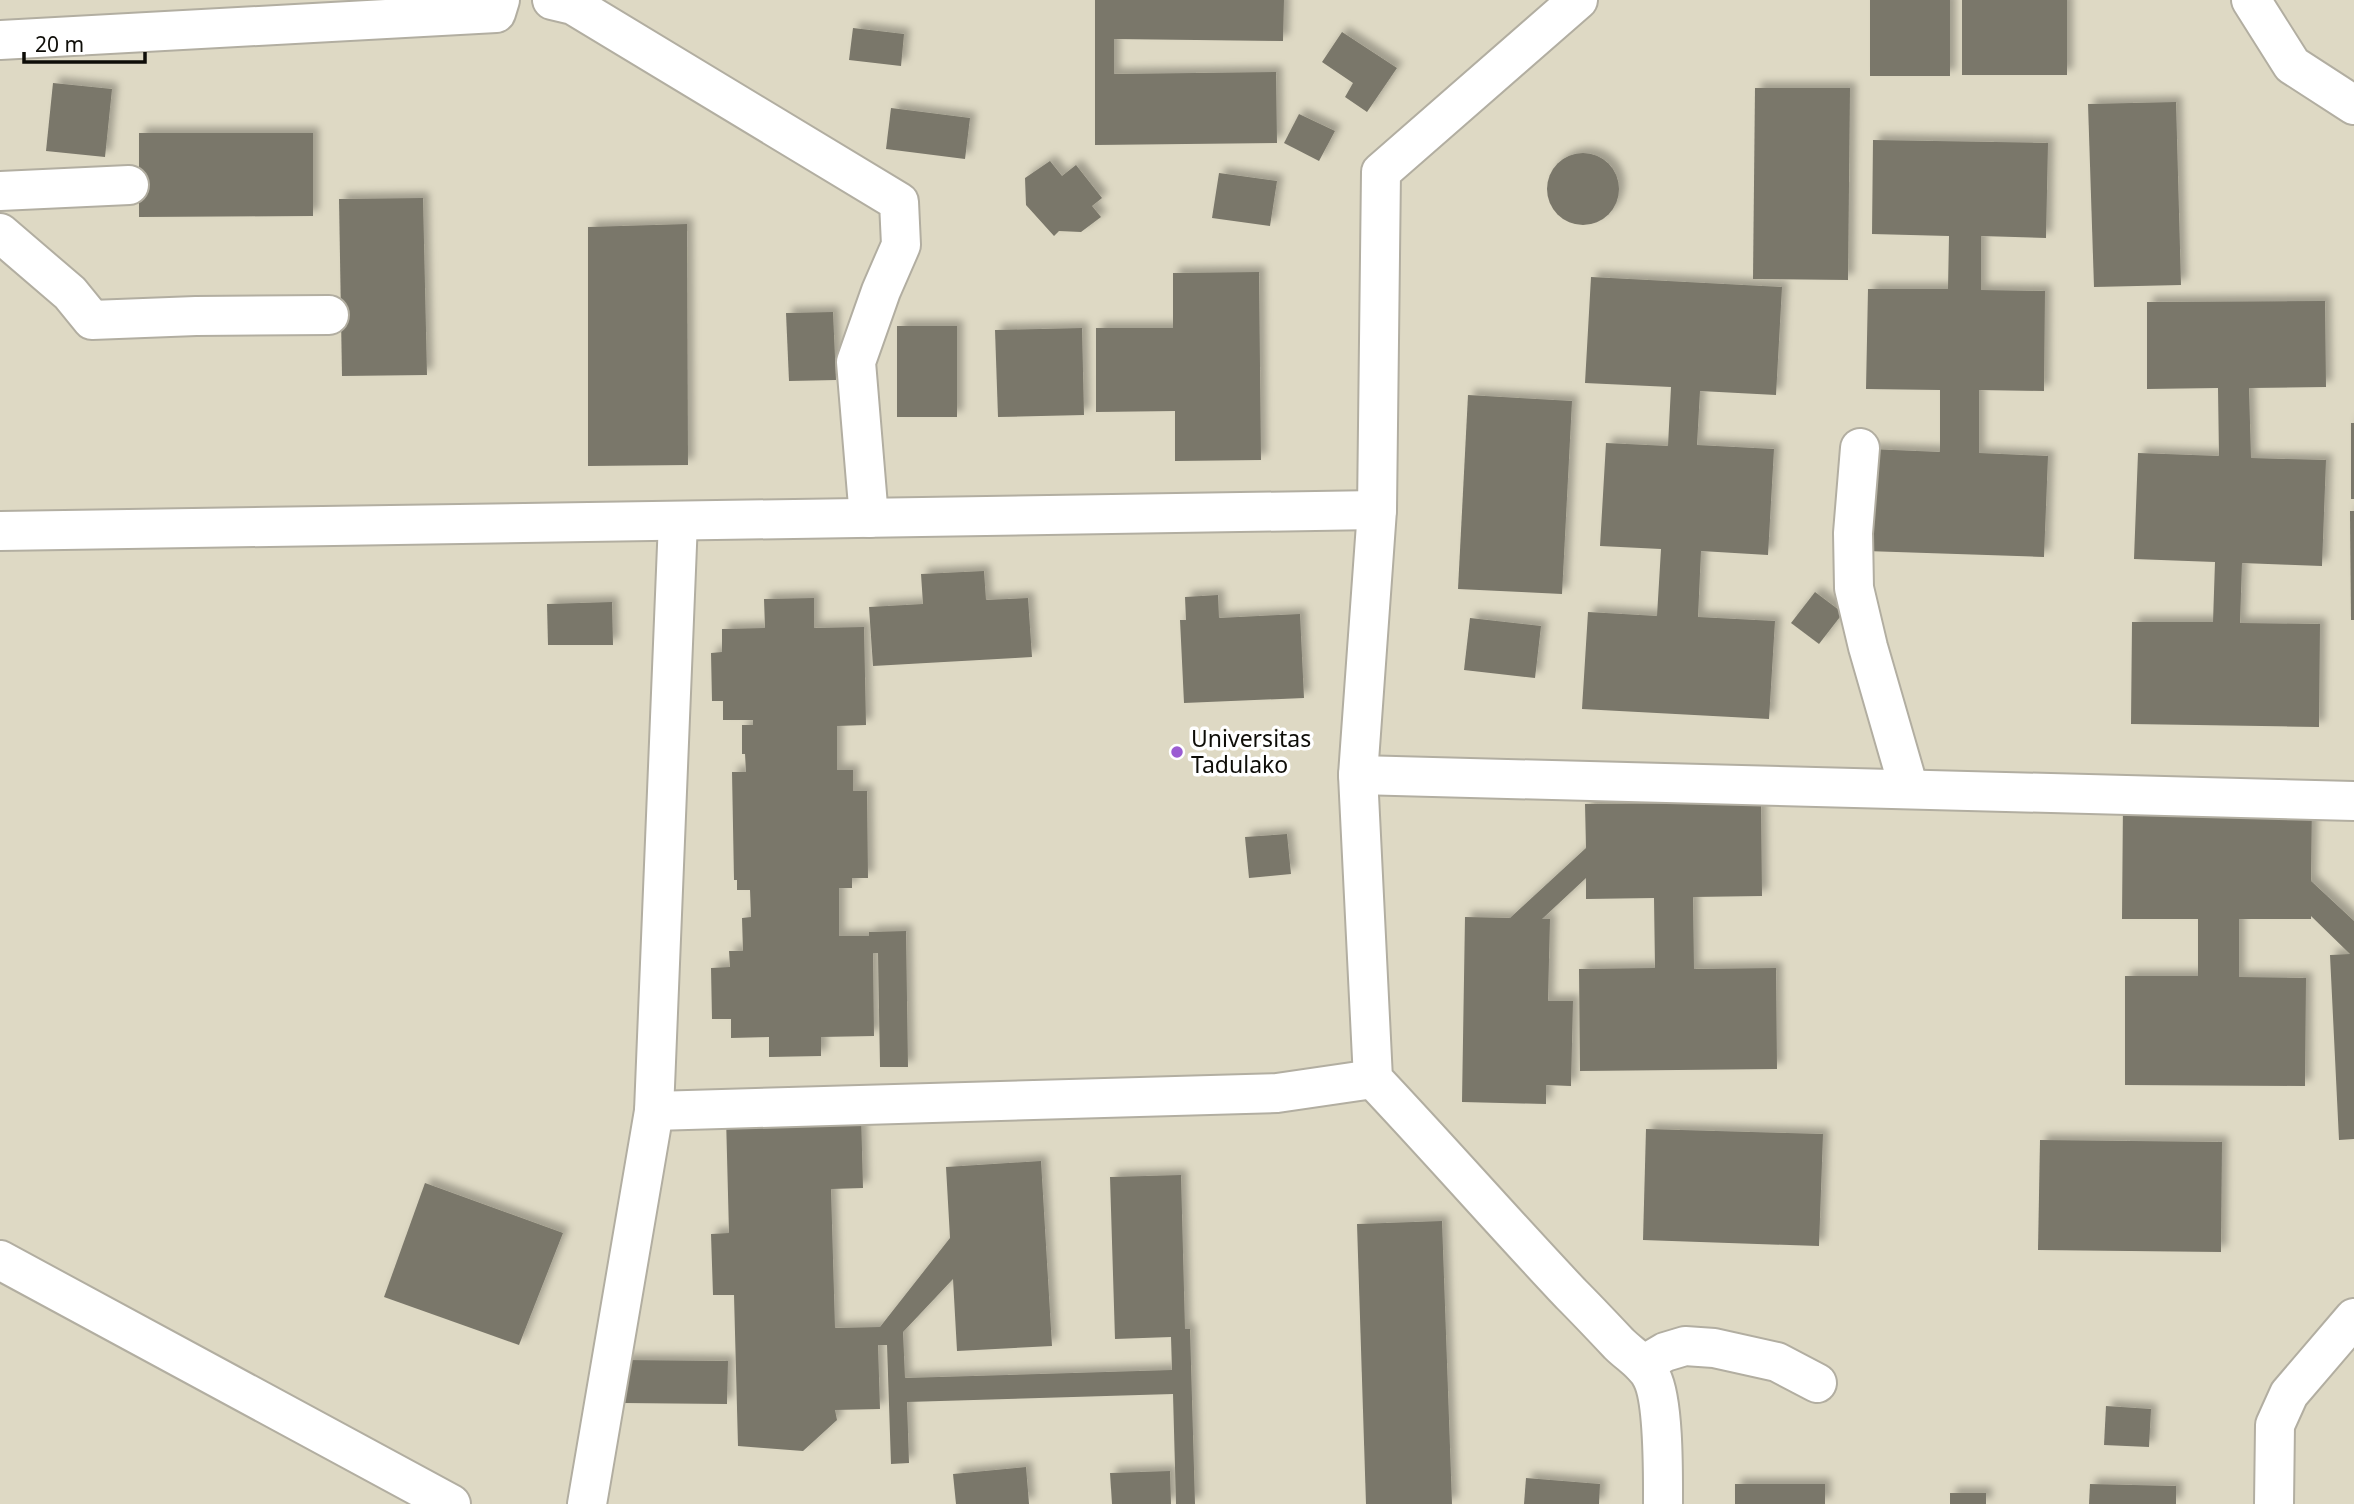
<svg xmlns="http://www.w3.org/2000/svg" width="2354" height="1504" font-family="'Noto Sans',sans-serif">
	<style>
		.built { fill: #ded9c4 }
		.building { fill: #7a776a; filter: url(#shadow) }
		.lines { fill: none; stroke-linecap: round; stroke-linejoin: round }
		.minor-casing { stroke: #b2aea1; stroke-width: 42 }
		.minor { stroke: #fff; stroke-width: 38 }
		.poi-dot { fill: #9b5cd2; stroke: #fff; stroke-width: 2.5 }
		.labels { text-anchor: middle; stroke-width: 7; stroke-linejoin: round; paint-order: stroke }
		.poi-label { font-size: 23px; fill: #0e0d08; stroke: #fff; text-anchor: start }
	</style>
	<defs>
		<filter id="shadow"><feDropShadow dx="6" dy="-6" stdDeviation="3.5" flood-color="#0004"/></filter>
	</defs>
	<rect width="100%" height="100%" fill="#eae6d8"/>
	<rect class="built" x="0" y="0" width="2354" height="1504"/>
	<g class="building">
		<path d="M1095 0H1284L1283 41 1114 39V74L1276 72 1277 143 1095 145Z"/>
		<rect x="1870" y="0" width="80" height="76"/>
		<rect x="1962" y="0" width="105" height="75"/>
		<path d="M853 28 904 34 901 66 849 60Z"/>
		<path d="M1342 32 1397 68 1367 112 1345 97 1353 83 1322 62Z"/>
		<path d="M53 83 112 89 105 157 46 151Z"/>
		<path d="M1755 88H1850L1848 280 1753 279Z"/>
		<path d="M2176 102 2181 285 2094 287 2088 104Z"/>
		<path d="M891 108 970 118 965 159 886 149Z"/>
		<path d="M1299 114 1335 131 1319 161 1284 143Z"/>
		<path d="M139 133H313V216L139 217Z"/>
		<path d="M1873 140 2048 143 2046 238 1981 236V290L2045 291 2044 391 1979 390V453L2048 456 2044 557 1866 551 1870 449 1940 452V390L1866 389 1868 289H1948L1949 236 1872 234Z"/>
		<circle cx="1583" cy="189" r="36"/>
		<path d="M1050 161 1062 176 1076 165 1102 198 1092 206 1101 217 1081 232 1059 231 1054 236 1026 205 1025 178Z"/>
		<path d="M1219 173 1277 181 1270 226 1212 218Z"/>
		<path d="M423 198 427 375 342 376 339 199Z"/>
		<path d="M687 224 688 465 588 466V227Z"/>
		<path d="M1259 272 1261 460 1175 461V411L1096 412V328H1173V273Z"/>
		<path d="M1591 277 1782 287 1776 395 1700 391 1697 445 1774 449 1768 555 1701 551 1698 617 1775 621 1769 719 1582 709 1588 612 1657 616 1661 549 1600 546 1606 443 1668 446 1671 387 1585 383Z"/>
		<path d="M2325 301 2326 387 2249 388 2251 458 2326 460 2322 566 2242 563 2240 623 2320 624 2319 727 2131 724 2132 622H2213L2215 562 2134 559 2138 453 2219 456 2218 388 2147 389V302Z"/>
		<path d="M833 312 836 380 789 381 786 313Z"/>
		<rect x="897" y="326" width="60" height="91"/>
		<path d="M1082 328 1084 415 998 417 995 330Z"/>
		<path d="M1468 395 1572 401 1562 594 1458 589Z"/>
		<rect x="2351" y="423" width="3" height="76"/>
		<path d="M2350 511H2354V620H2351Z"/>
		<path d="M984 571 986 600 1028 598 1032 657 873 666 869 607 923 604 921 574Z"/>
		<path d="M1815 592 1843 613 1819 644 1791 623Z"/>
		<path d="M1218 595 1219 618 1300 614 1304 698 1184 703 1180 620H1186L1185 597Z"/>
		<path d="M814 598V628L864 627 866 725 837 726V770H853V791H867L868 878H852V888H839V936H869V932L906 931 908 1067H880L878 953H873L874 1036 821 1037V1056L769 1057V1037L731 1038V1019H712L711 968 730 967 729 951H743L742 918 751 917 750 890H737V880H734L732 772H746L745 754H742V725H753V720H723V701H712L711 653 722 652V629L765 628 764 599Z"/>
		<path d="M612 602 613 645H548L547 604Z"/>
		<path d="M1470 618 1541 626 1535 678 1464 670Z"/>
		<path d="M2123 801 2312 802 2311 881 2354 921V1139L2339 1140 2330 955 2350 954 2311 916V919H2239V977L2306 978 2305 1086 2125 1085V976H2198V919H2122Z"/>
		<path d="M1761 803 1762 896 1693 897 1694 969 1776 968 1777 1069 1580 1071 1579 969 1655 968 1654 898 1586 899V878L1542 919H1550L1548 1001H1573L1571 1086 1546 1085V1104L1462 1102 1465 917 1510 918 1586 848 1585 804Z"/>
		<path d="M1287 834 1291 874 1249 878 1245 837Z"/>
		<path d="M861 1113 863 1188 831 1189 835 1328 880 1327 950 1238 946 1167 1041 1161 1052 1346 957 1351 953 1279 903 1332 905 1378 1172 1370 1171 1337 1115 1339 1110 1177 1181 1175 1185 1329H1190L1195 1504H1176L1173 1394 907 1402 909 1463 891 1464 887 1345H878L880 1409 835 1410 837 1420 803 1451 738 1446 734 1295H713L711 1234 729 1233 726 1117Z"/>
		<path d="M1646 1129 1823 1134 1819 1246 1643 1240Z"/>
		<path d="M2040 1140 2222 1142 2221 1252 2038 1250Z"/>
		<path d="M425 1183 563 1233 519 1345 384 1297Z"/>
		<path d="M1442 1221 1452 1504H1366L1357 1224Z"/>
		<path d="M623 1360 728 1361 727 1404 623 1403Z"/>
		<path d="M2106 1406 2151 1409 2149 1447 2104 1445Z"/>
		<path d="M1026 1467 1029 1504H956L953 1474Z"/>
		<path d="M1170 1471 1171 1504H1112L1110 1473Z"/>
		<path d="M1526 1478 1600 1484 1599 1504H1524Z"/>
		<rect x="1735" y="1484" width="90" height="20"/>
		<path d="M2090 1484 2176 1486V1504H2089Z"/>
		<rect x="1950" y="1493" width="36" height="11"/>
	</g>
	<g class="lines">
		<g class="minor-casing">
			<g id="minor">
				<path d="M552 0 573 5 899 202 901 245 881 291 856 362 869 518"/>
				<path d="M1578 0 1381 172 1377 510 1358 775 1373 1079C1440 1150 1504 1223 1571 1294 1587 1310 1603 1327 1619 1344 1630 1355 1645 1363 1652 1378 1664 1402 1663 1475 1663 1504"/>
				<path d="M2251 0 2292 65 2354 105"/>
				<path d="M0 40 496 13 500 0"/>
				<path d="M0 191 129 185"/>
				<path d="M0 233 70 293 92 320 196 316 329 315"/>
				<path d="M1860 448 1853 533 1854 588 1868 647 1909 789"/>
				<path d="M0 531 1377 510"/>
				<path d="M1358 775 2354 801"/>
				<path d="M654 1111 1277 1093 1373 1079"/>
				<path d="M0 1260 451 1504"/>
				<path d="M1643 1365 1665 1352 1685 1346 1714 1348 1777 1362 1817 1383"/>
				<path d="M587 1504 654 1111 678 521"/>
				<path d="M2274 1504 2275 1425 2289 1394 2354 1318"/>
			</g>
		</g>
		<use href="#minor" class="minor"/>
	</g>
	<circle class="poi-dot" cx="1177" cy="752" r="7"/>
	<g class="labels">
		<g class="poi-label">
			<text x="1191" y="747">Universitas<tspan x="1191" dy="26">Tadulako</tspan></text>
		</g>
	</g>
	<path d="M24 52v10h121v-10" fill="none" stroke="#0e0d08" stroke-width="3.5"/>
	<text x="35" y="52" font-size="21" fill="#0e0d08" stroke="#ffffff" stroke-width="5" paint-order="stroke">20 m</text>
</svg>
